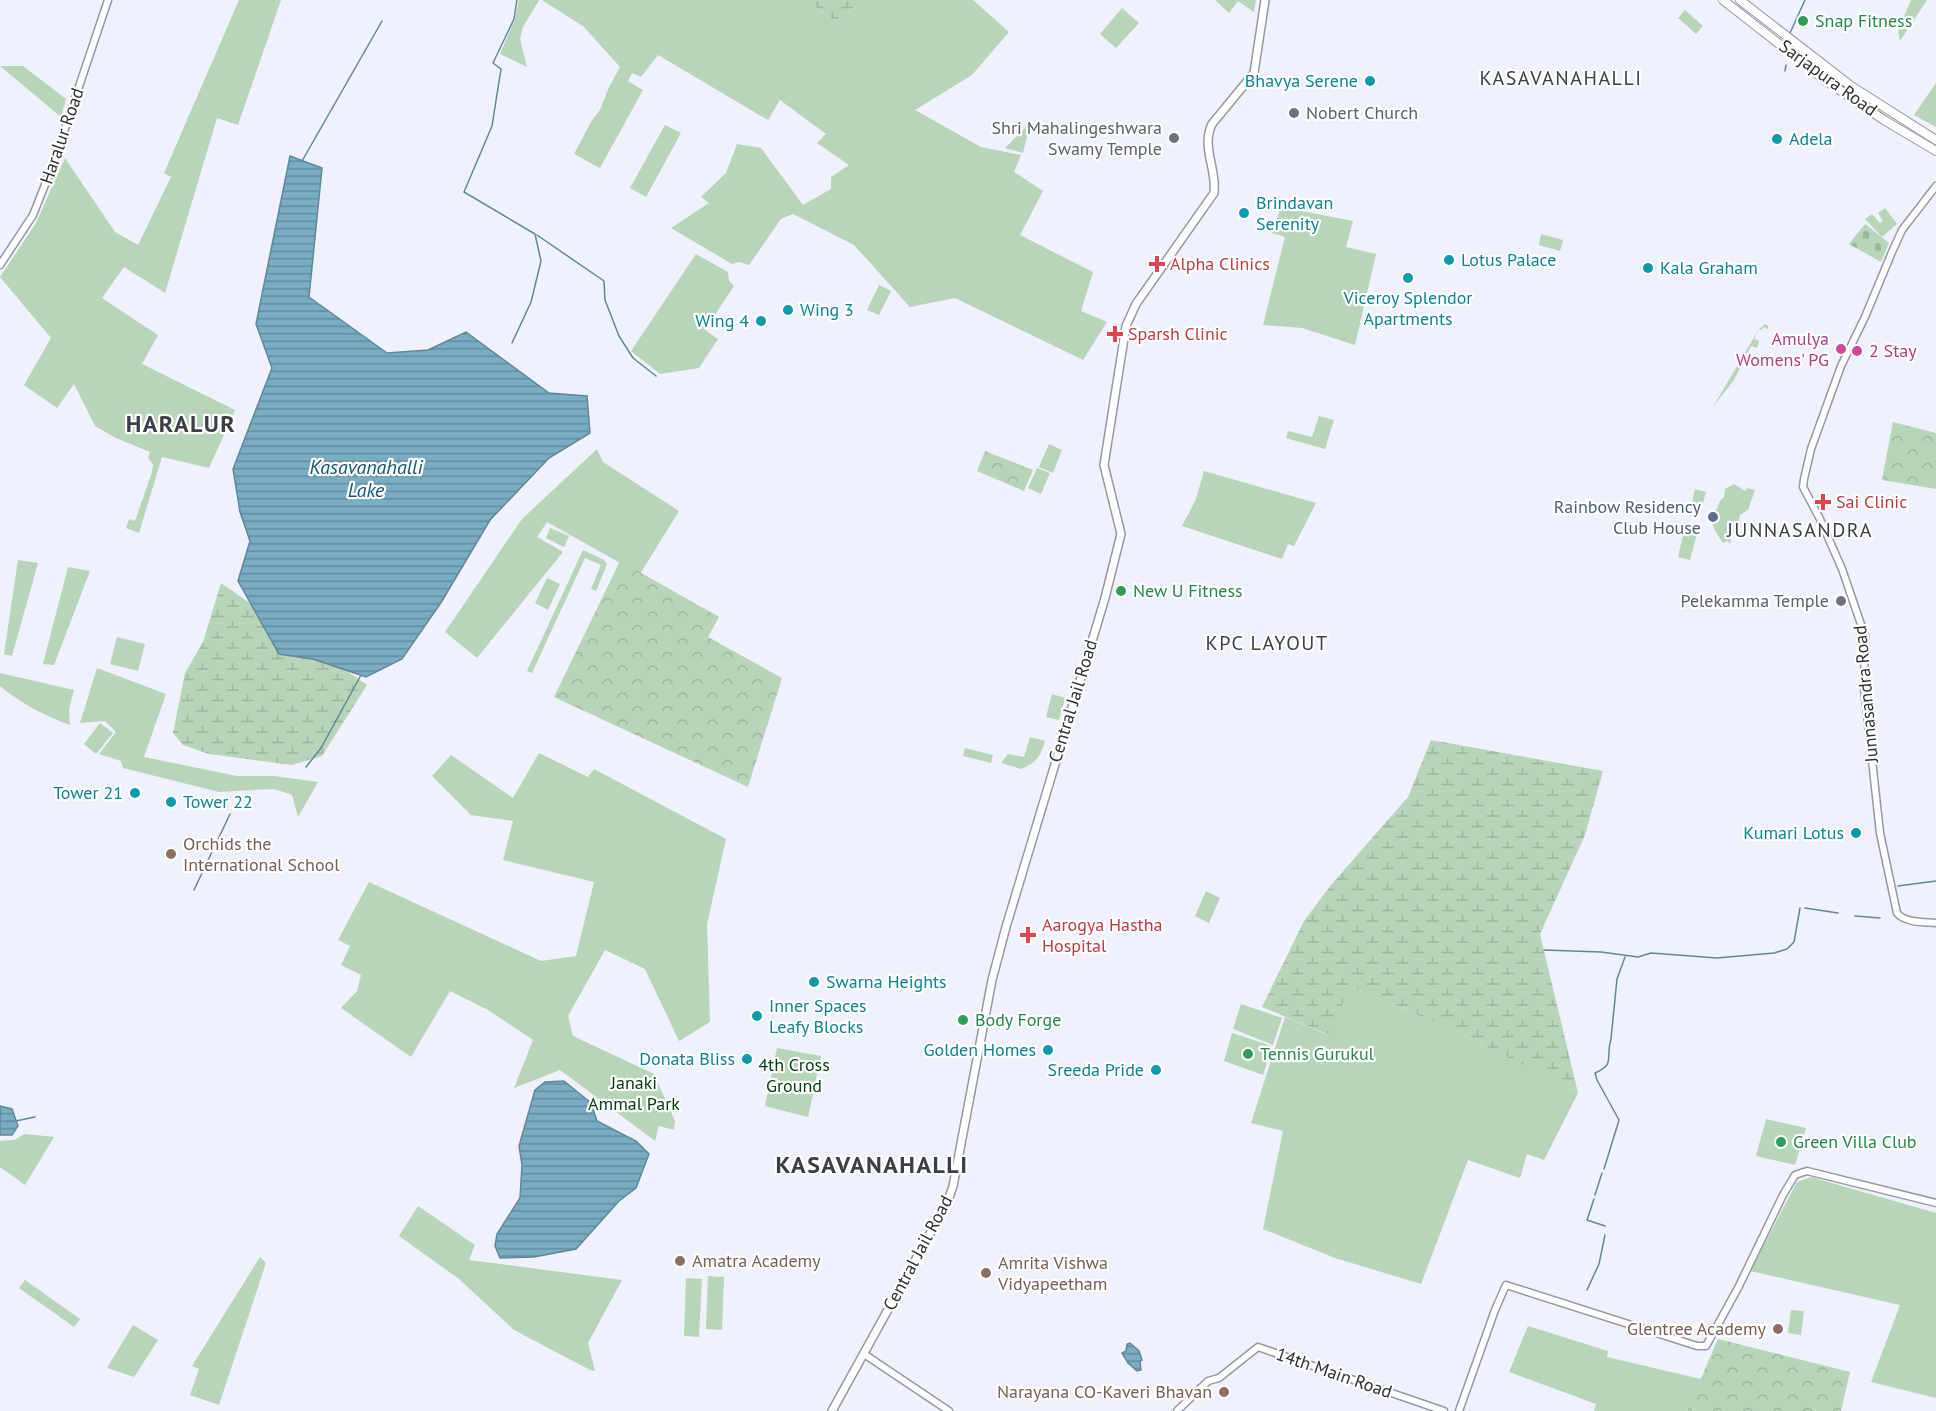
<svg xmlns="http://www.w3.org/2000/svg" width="1936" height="1411" font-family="'PT Sans',sans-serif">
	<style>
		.green { fill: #b8d4b9 }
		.forest { fill: url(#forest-crowns) }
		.wetland { fill: url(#wetland-marsh) }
		.cemetery { fill: url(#cemetery-stones) }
		.water { fill: url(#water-rules); stroke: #628898; stroke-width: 1.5 }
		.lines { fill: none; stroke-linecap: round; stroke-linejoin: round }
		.stream { stroke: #628898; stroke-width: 1.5 }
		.tertiary-casing { stroke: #9698a3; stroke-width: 9 }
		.secondary-casing { stroke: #9698a3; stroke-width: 10 }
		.primary-casing { stroke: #9698a3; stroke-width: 10 }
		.tertiary { stroke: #fff; stroke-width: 6 }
		.secondary { stroke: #fff; stroke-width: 7 }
		.primary { stroke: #fff; stroke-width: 8 }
		.leisure-dot { fill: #2e9e5b; stroke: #fff; stroke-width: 2 }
		.culture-dot { fill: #0f9aa8; stroke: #fff; stroke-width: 2 }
		.worship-dot { fill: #6b7280; stroke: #fff; stroke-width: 2 }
		.health-dot { fill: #e0444e; stroke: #fff; stroke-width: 2 }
		.hotel-dot { fill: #d1479c; stroke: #fff; stroke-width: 2 }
		.service-dot { fill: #5c6f8a; stroke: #fff; stroke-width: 2 }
		.education-dot { fill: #8d6e63; stroke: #fff; stroke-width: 2 }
		.labels { text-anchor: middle; stroke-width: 4.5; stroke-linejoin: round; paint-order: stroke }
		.leisure-label { font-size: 18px; fill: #27864d; stroke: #fff; text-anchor: start }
		.street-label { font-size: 18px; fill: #303135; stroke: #fff }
		.culture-label { font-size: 18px; fill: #0d838f; stroke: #fff; text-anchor: start }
		.worship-label { font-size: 18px; fill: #5b616d; stroke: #fff; text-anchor: end }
		.health-label { font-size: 18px; fill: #be3a42; stroke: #fff; text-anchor: start }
		.hotel-label { font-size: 18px; fill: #b23c85; stroke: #fff; text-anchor: end }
		.service-label { font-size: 18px; fill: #4e5e75; stroke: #fff; text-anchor: end }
		.education-label { font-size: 18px; fill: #785e54; stroke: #fff; text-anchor: start }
		.park-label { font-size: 18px; fill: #003c0d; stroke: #fff }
		.neighbourhood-label { font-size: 20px; letter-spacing: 1.5px; fill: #3d3e48; stroke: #fff }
		.water-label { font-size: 20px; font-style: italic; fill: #11576e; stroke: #fff }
		.district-label { font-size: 24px; font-weight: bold; letter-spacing: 1.5px; fill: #3d3e48; stroke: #fff }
	</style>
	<defs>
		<pattern id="forest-crowns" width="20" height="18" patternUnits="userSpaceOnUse" patternTransform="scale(1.5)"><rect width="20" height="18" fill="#b8d4b9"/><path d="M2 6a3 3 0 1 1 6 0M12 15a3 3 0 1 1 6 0" fill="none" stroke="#9eb6a0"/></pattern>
		<pattern id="wetland-marsh" width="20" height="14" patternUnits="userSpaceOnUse" patternTransform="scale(1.5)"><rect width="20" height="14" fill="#b8d4b9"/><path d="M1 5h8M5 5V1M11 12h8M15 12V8" fill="none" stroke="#9eb6a0"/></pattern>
		<pattern id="cemetery-stones" width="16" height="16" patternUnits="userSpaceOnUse" patternTransform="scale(1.5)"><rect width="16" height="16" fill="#b8d4b9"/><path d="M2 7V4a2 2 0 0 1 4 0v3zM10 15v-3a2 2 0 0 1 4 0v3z" fill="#9eb6a0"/></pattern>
		<pattern id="water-rules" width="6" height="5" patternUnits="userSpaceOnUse" patternTransform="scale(1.5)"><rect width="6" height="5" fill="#78adc3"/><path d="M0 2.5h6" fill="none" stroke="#638d9f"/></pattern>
	</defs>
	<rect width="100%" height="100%" fill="#eff1fd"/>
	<g class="green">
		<path d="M239 0H281L238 125 217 118 165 293 124 267 102 298 158 335 142 364 235 410 209 468 162 457 139 533 126 528 129 519 135 521 152 472 153 464 148 458 150 452 116 438 95 426 74 384 57 408 24 385 51 338 0 277 36 223 65 158 115 232 138 245 171 177 164 173Z"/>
		<path d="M519 0H539L523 27 520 39 527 67 500 54 515 19Z"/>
		<path d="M542 0H798L816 7 835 21 865 0H973L1009 32 972 75 915 110 981 147 1021 155 1014 172 1043 191 1020 235 1093 272 1081 311 1107 322 1083 360 955 298 910 307 854 245 793 214 781 219 749 265 739 262 732 264 671 228 709 203 701 197 726 173 737 144 761 148 803 205 831 189V177L849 165 817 143 826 134 780 100 768 120 658 55 641 77 632 73 628 81 643 90 600 168 574 154 592 120 600 110 609 87 620 67 583 26Z"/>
		<path d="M1215 0H1256L1254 12 1238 1 1229 13Z"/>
		<path d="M1911 0H1927L1900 41 1898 31Z"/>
		<path d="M1122 8 1139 23 1116 48 1100 34Z"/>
		<path d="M1685 10 1703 26 1696 34 1678 18Z"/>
		<path d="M0 66H23L66 99 61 117Z"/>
		<path d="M1936 83V127L1914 115Z"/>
		<path d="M1030 123 1023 153 1005 148Z"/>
		<path d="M665 125 681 133 646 197 630 188Z"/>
		<path d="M1281 207 1353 221 1346 247 1376 254 1355 345 1302 328 1263 325 1285 237 1272 233Z"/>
		<path d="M1885 208 1897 224 1882 237 1865 219 1872 214 1880 223 1883 221 1878 213Z"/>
		<path d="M1541 234 1563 240 1560 251 1539 245Z"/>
		<path d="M696 254 728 272 729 281 734 286 705 330 718 339 699 368 660 374 631 351Z"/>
		<path d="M879 285 891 291 879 315 867 310Z"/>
		<path d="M1765 324 1768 326V329L1763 327 1762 330 1759 329 1754 339 1759 341 1757 348 1751 346 1734 380 1713 407 1759 329Z"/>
		<path d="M1319 416 1334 420 1325 449 1286 438 1288 431 1312 437Z"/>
		<path d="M1049 444 1062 450 1053 473 1039 467Z"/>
		<path d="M597 449 603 462 679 511 640 574 547 522 537 537 563 552 477 658 445 632 522 519Z"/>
		<path d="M1037 468 1050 473 1041 494 1028 488Z"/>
		<path d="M1204 471 1316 503 1294 546 1288 544 1282 559 1182 526 1196 499Z"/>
		<path d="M1734 484 1745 491 1747 488 1755 490 1748 510 1740 515 1736 532 1732 533 1730 544 1727 541 1723 543C1714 529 1710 526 1715 510L1717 509 1720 501 1724 497 1725 489Z"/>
		<path d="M1695 489 1706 492 1702 506H1700L1697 515 1694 516 1690 511Z"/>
		<path d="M550 528 569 536 564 547 546 538Z"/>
		<path d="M1684 531 1697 534 1690 560 1678 557Z"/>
		<path d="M583 550 604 560 607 564 596 591 591 589 601 565 585 558 532 673 527 671Z"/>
		<path d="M18 560 38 563 12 656 4 654Z"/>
		<path d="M68 567 90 571 54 665 43 664Z"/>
		<path d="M547 578 560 584 548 610 535 603Z"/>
		<path d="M117 637 145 644 138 671 110 664Z"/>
		<path d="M97 668 166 694 144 757 237 776H274L318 782 298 817 292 795 274 789 219 792 123 768 121 761 99 754 116 732 105 721 80 723Z"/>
		<path d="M0 673 74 690 69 710 70 725C43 715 22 704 0 686Z"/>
		<path d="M1052 694 1065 698 1059 720 1046 717Z"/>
		<path d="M100 723 113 733 96 754 84 744Z"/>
		<path d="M1030 737 1045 741C1041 756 1036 763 1021 769L1001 763 1008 754 1024 757Z"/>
		<path d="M965 748 993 755 991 763 963 756Z"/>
		<path d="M539 753 588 777 594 769 726 839 707 924 710 1022 679 1041 645 969 605 950 568 1016 573 1036 654 1074 675 1121 674 1130 659 1126 655 1141 560 1070 514 1088 533 1040 488 1010 450 991 411 1057 341 1008 357 991 361 975 341 965 350 946 338 940 369 882 541 961 576 956 594 882 503 860 513 821 471 815 432 776 451 755 513 798Z"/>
		<path d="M1206 891 1220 898 1209 923 1195 916Z"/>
		<path d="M1350 987 1453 1030 1578 1093 1544 1160 1527 1154 1520 1178 1468 1160 1421 1284 1335 1258 1263 1229 1283 1131 1251 1123 1285 1017 1328 1035Z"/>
		<path d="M1241 1004 1282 1018 1273 1045 1233 1029Z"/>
		<path d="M1232 1033 1272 1046 1263 1075 1224 1061Z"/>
		<path d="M777 1048 821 1056 808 1117 765 1106Z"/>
		<path d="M1766 1119 1806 1128 1795 1165 1756 1156Z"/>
		<path d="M25 1134 54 1137 25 1185 0 1167V1141L14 1140Z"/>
		<path d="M1811 1177 1936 1213V1398L1871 1382 1900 1305 1750 1271 1797 1182Z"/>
		<path d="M418 1206 475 1245 469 1260 622 1280 588 1343 595 1371 590 1370 514 1330 459 1279 399 1236Z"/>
		<path d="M260 1257 266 1263 219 1405 190 1395 199 1369 192 1366Z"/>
		<path d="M708 1276 724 1277 722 1330 706 1329Z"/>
		<path d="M686 1278 702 1279 699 1337 684 1336Z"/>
		<path d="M25 1280 80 1319 74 1327 19 1288Z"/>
		<path d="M1791 1310 1804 1311 1801 1335 1788 1333Z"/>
		<path d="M133 1325 158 1340 134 1377 107 1368Z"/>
		<path d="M1528 1326 1608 1351 1607 1357 1701 1379 1687 1411H1594L1596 1404 1509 1372Z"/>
	</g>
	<g class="forest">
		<path d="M1893 422 1936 433V489L1882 480Z"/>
		<path d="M985 451 1033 470 1024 491 977 471Z"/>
		<path d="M620 561 719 617 708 637 782 678 748 787 554 697Z"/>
		<path d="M1718 1339 1850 1372 1841 1411H1687Z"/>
	</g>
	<g class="wetland">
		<path d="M798 0H865L835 21 816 7Z"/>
		<path d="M221 583 367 685 322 756 292 765 209 754 183 745 173 733 185 673 203 642Z"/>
		<path d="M1431 740 1603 771 1585 835 1540 934 1578 1093 1453 1030 1350 987 1329 1035 1262 1007 1304 921 1331 885 1408 797Z"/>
	</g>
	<path class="cemetery" d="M1865 224 1889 243 1881 262 1849 244Z"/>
	<g class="water">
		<path d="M290 156 322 168 309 297 387 353 428 350 466 332 549 393 587 396 590 433 549 458 490 520 442 601 402 659 366 677 313 659 279 654 238 581 250 541 240 512 233 469 272 368 256 324Z"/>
		<path d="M564 1081 591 1103 597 1121 636 1141 649 1154 636 1188 619 1201 576 1249 534 1257 500 1258 495 1246 497 1234 520 1198 522 1165 519 1146 535 1090 545 1082Z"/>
		<path d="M0 1106 12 1109 18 1126 12 1135H0Z"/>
		<path d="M1130 1343 1139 1351 1142 1360 1140 1361 1141 1370 1137 1371 1128 1363 1122 1353 1126 1351 1127 1344Z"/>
	</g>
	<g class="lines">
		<g class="stream">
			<path d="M1790 33 1805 0"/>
			<path d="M1785 71 1786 65"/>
			<path d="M302 161 382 21"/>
			<path d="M537 235 604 281 605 300 619 336 633 358 656 376"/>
			<path d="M512 343 531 302 541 261 535 234 464 192 492 126 501 69 493 63 514 19 517 0"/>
			<path d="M306 767 321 748 361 675"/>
			<path d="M1898 886 1936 881"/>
			<path d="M194 890 230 814"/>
			<path d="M1805 908 1838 913"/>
			<path d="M1855 916 1880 918"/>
			<path d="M1544 950 1601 952 1638 957 1651 953 1717 958 1774 953 1787 949 1794 942 1800 908"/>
			<path d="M16 1121 35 1117"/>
			<path d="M1604 1169 1619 1120 1597 1080 1595 1073C1616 1064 1605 1058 1611 1039L1617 979 1625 957"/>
			<path d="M1595 1195 1602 1173"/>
			<path d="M1594 1199 1587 1220 1605 1226"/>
			<path d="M1587 1290 1599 1264 1605 1235"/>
		</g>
		<g class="tertiary-casing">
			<g id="tertiary">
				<path d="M1936 186 1902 230 1892 252 1865 317 1841 366 1811 449 1804 479 1803 487 1820 519 1842 569 1865 636 1864 687 1880 833 1897 913C1905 923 1924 922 1936 923"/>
				<path d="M0 265 33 215 52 167 108 0"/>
				<path d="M864 1354 949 1411"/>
				<path d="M1177 1411 1208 1381 1219 1378 1258 1347 1444 1411"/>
				<path d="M1459 1411 1495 1310 1506 1285 1697 1346H1706L1738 1288 1783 1195 1795 1175 1807 1171 1936 1203"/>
			</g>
		</g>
		<g class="secondary-casing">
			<path id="secondary" d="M832 1411 948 1201 953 1186 992 980 1006 927 1105 598 1121 534 1104 465 1126 326 1136 304 1214 193C1217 169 1201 147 1212 124L1254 73 1265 0"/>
		</g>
		<g class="primary-casing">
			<g id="primary">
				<path d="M1723 0 1825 80 1884 120 1936 151"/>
				<path d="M1740 0 1851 86 1936 140"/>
			</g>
		</g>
		<use href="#tertiary" class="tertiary"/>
		<use href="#secondary" class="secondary"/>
		<use href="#primary" class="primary"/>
	</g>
	<g class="leisure-dot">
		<circle cx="1803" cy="21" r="6"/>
		<circle cx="1121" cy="591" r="6"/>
		<circle cx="963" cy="1020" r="6"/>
		<circle cx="1248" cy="1054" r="6"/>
		<circle cx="1781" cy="1142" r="6"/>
	</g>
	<g class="culture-dot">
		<circle cx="1370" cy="81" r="6"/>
		<circle cx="1777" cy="139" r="6"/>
		<circle cx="1244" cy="213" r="6"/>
		<circle cx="1449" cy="260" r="6"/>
		<circle cx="1648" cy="268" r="6"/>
		<circle cx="1408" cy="278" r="6"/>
		<circle cx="788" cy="310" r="6"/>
		<circle cx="761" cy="321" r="6"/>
		<circle cx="135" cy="793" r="6"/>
		<circle cx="171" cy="802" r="6"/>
		<circle cx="1856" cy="833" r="6"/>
		<circle cx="814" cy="982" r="6"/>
		<circle cx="757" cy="1016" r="6"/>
		<circle cx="1048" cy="1050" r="6"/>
		<circle cx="747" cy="1059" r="6"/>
		<circle cx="1156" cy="1070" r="6"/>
	</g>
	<g class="worship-dot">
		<circle cx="1294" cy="113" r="6"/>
		<circle cx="1174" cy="138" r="6"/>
		<circle cx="1841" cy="601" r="6"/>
	</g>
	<g class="health-dot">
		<path d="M1154 255h6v6h6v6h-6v6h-6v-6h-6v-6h6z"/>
		<path d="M1112 325h6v6h6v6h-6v6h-6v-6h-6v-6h6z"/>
		<path d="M1820 493h6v6h6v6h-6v6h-6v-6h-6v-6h6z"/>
		<path d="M1025 926h6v6h6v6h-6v6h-6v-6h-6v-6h6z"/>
	</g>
	<g class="hotel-dot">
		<circle cx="1841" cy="349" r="6"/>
		<circle cx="1857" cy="351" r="6"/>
	</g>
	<circle class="service-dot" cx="1713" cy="517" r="6"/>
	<g class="education-dot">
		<circle cx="171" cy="854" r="6"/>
		<circle cx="680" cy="1261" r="6"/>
		<circle cx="986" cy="1273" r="6"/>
		<circle cx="1778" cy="1329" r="6"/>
		<circle cx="1224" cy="1392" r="6"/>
	</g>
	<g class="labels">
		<g class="leisure-label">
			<text x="1815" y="27">Snap Fitness</text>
			<text x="1133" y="597">New U Fitness</text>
			<text x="975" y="1026">Body Forge</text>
			<text x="1260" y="1060">Tennis Gurukul</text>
			<text x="1793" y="1148">Green Villa Club</text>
		</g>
		<g class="street-label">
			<text transform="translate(1828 78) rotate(36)" y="6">Sarjapura Road</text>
			<text transform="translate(62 136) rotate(-71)" y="6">Haralur Road</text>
			<text transform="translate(1866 694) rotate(-95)" y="6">Junnasandra Road</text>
			<text transform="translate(1073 701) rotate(-73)" y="6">Central Jail Road</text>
			<text transform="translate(918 1253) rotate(-62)" y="6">Central Jail Road</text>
			<text transform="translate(1334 1373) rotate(19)" y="6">14th Main Road</text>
		</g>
		<g class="culture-label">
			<text x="1358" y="87" text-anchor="end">Bhavya Serene</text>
			<text x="1789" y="145">Adela</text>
			<text x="1256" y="209">Brindavan<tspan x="1256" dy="21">Serenity</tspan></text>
			<text x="1461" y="266">Lotus Palace</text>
			<text x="1660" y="274">Kala Graham</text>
			<text x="1408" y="304" text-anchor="middle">Viceroy Splendor<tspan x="1408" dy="21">Apartments</tspan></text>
			<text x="800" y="316">Wing 3</text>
			<text x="749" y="327" text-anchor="end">Wing 4</text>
			<text x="123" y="799" text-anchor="end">Tower 21</text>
			<text x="183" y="808">Tower 22</text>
			<text x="1844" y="839" text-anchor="end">Kumari Lotus</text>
			<text x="826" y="988">Swarna Heights</text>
			<text x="769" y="1012">Inner Spaces<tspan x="769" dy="21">Leafy Blocks</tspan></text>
			<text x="1036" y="1056" text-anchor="end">Golden Homes</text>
			<text x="735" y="1065" text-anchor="end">Donata Bliss</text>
			<text x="1144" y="1076" text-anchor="end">Sreeda Pride</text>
		</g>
		<g class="worship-label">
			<text x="1306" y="119" text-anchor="start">Nobert Church</text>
			<text x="1162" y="134">Shri Mahalingeshwara<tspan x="1162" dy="21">Swamy Temple</tspan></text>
			<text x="1829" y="607">Pelekamma Temple</text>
		</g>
		<g class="health-label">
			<text x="1170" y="270">Alpha Clinics</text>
			<text x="1128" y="340">Sparsh Clinic</text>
			<text x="1836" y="508">Sai Clinic</text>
			<text x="1042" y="931">Aarogya Hastha<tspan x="1042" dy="21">Hospital</tspan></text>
		</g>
		<g class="hotel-label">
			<text x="1829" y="345">Amulya<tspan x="1829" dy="21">Womens' PG</tspan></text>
			<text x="1869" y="357" text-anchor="start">2 Stay</text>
		</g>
		<g class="service-label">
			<text x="1701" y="513">Rainbow Residency<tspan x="1701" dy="21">Club House</tspan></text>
		</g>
		<g class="education-label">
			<text x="183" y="850">Orchids the<tspan x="183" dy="21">International School</tspan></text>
			<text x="692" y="1267">Amatra Academy</text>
			<text x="998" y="1269">Amrita Vishwa<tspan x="998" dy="21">Vidyapeetham</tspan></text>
			<text x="1766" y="1335" text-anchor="end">Glentree Academy</text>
			<text x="1212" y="1398" text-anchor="end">Narayana CO-Kaveri Bhavan</text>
		</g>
		<g class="park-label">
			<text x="794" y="1071">4th Cross<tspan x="794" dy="21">Ground</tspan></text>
			<text x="634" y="1089">Janaki<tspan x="634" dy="21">Ammal Park</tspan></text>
		</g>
		<g class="neighbourhood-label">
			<text x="1561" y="85">KASAVANAHALLI</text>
			<text x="1800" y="537">JUNNASANDRA</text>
			<text x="1267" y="650">KPC LAYOUT</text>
		</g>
		<g class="water-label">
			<text x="366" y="474">Kasavanahalli<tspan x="366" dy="23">Lake</tspan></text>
		</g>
		<g class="district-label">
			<text x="181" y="432">HARALUR</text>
			<text x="872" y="1173">KASAVANAHALLI</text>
		</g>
	</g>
</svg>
